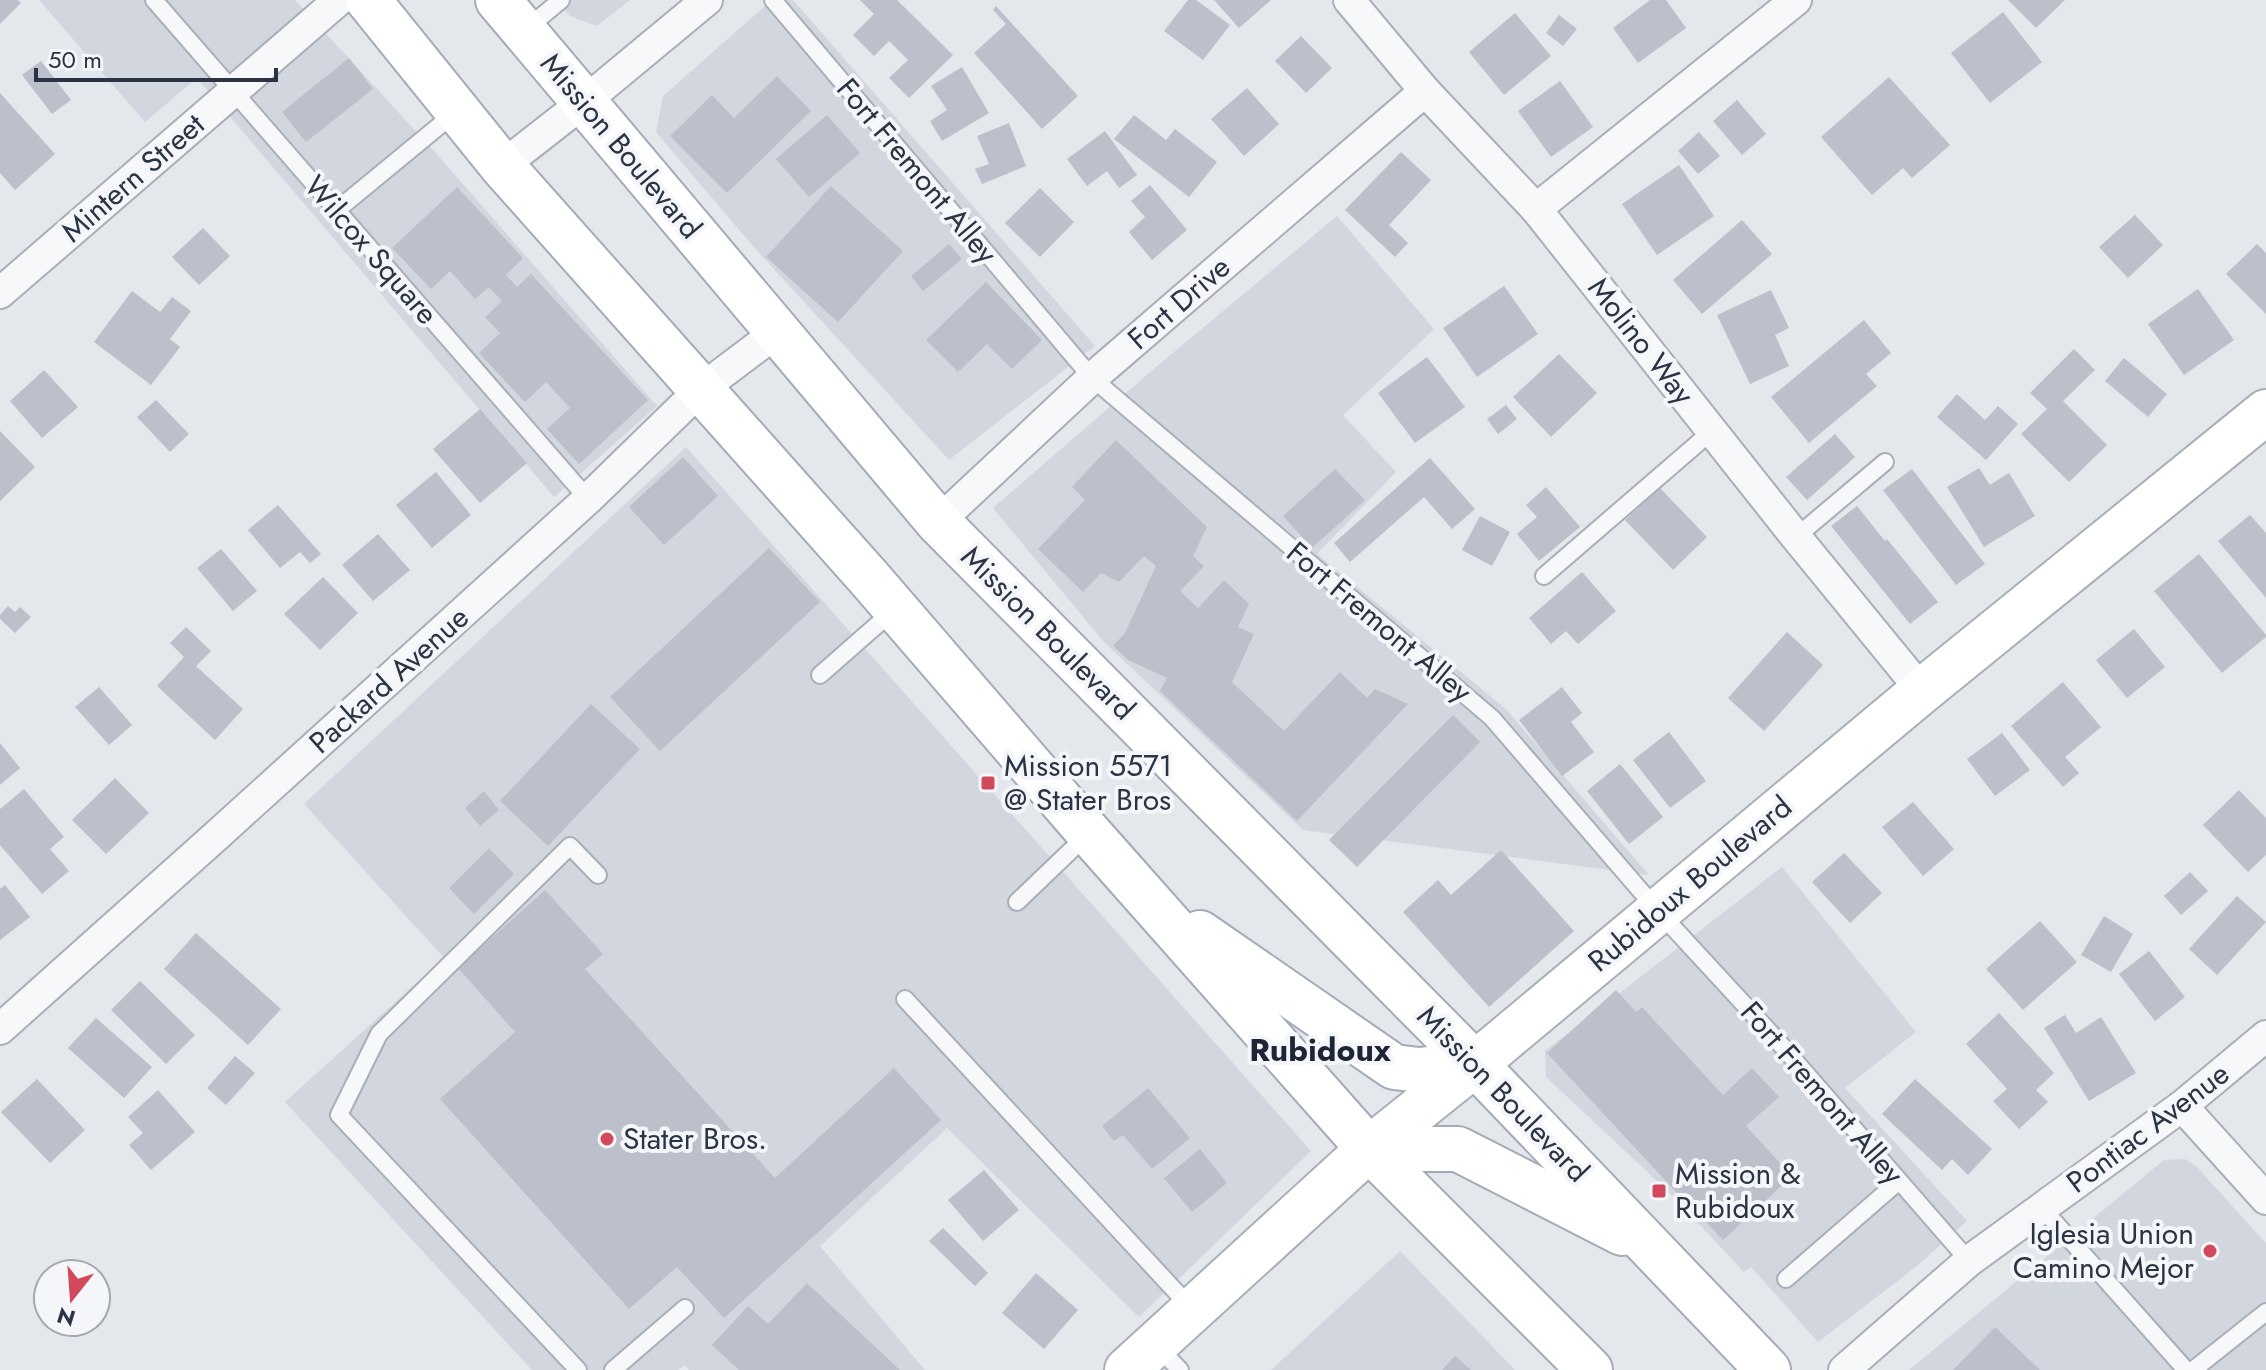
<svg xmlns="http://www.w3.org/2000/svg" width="2266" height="1370" font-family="Jost,sans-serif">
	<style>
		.built { fill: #d2d6de }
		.building { fill: #bbc0ca }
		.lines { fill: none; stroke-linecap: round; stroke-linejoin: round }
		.lane-casing { stroke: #a9aeb7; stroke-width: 20 }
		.street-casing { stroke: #a9aeb7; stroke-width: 34 }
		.secondary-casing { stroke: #a9aeb7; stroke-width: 48 }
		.primary-casing { stroke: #a3abb8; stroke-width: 48 }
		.lane { stroke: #f7f8fa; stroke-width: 16 }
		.street { stroke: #f7f8fa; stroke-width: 30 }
		.secondary { stroke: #fff; stroke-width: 44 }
		.primary { stroke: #fff; stroke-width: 44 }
		.poi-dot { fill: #d1495b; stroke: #f4f6f9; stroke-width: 3 }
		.labels { text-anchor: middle; stroke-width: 8; stroke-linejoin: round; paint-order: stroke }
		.street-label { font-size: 30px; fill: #2b3445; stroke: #f4f6f9 }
		.poi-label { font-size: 30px; fill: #2b3445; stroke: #f4f6f9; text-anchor: start }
		.neighbourhood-label { font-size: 32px; font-weight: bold; fill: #1d2536; stroke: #f4f6f9 }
	</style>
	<rect width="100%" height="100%" fill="#e4e7ec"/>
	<g class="built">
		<path d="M39 0H295L435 152 657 406 554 497 197 78 145 122Z"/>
		<path d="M555 0H630L597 26 570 16Z"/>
		<path d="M772 0H793L1095 346 949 460 752 245 656 132 663 96Z"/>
		<path d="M1337 216 1434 329 1343 415 1396 472 1317 554 1506 709 1649 875 1303 830 1103 641 993 508 1156 367Z"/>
		<path d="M686 447 1311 1151 1139 1317 947 1128 820 1246 925 1370H689L685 1365 678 1370H532L285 1102 444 958 304 804Z"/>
		<path d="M1782 867 1916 1032 1845 1088 1967 1221 1917 1266 1818 1342 1751 1267 1744 1272 1671 1194 1546 1077 1545 1051Z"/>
		<path d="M2185 1159 2196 1166 2266 1243V1370H1909L2164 1160Z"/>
		<path d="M1400 1251 1515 1370H1271Z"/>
	</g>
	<g class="building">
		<path d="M0 0H18L21 3 0 24Z"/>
		<path d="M860 0H897L953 55 909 98 889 78 908 60 889 41 874 56 853 35 874 14Z"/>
		<path d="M1188 0H1196L1230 25 1203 60 1164 31Z"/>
		<path d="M1214 0H1271L1239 28Z"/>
		<path d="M1650 0H1666L1686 28 1638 63 1613 28Z"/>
		<path d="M2008 0H2065L2036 28Z"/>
		<path d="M996 6 1078 96 1042 129 974 53 1006 24 993 10Z"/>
		<path d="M2003 12 2042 62 1990 103 1951 53Z"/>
		<path d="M1515 13 1551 56 1504 95 1469 52Z"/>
		<path d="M1559 15 1577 29 1563 46 1546 33Z"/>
		<path d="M1301 36 1332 68 1306 93 1275 61Z"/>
		<path d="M349 58 373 89 306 142 282 112Z"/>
		<path d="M41 61 71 100 52 114 22 75Z"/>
		<path d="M962 67 989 113 942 141 930 121 947 110 931 86Z"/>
		<path d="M777 76 811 111 727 193 670 136 712 95 734 118Z"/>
		<path d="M1889 77 1950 145 1912 178 1903 168 1872 195 1821 137Z"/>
		<path d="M1560 81 1593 127 1551 157 1518 111Z"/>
		<path d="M1247 88 1279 124 1244 156 1211 119Z"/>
		<path d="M0 93 55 154 15 190 0 173Z"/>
		<path d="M1737 100 1766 134 1742 155 1713 121Z"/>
		<path d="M827 115 860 153 809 197 776 159Z"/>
		<path d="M1134 115 1166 140 1175 129 1217 162 1189 197 1114 139Z"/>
		<path d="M1009 123 1026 166 982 184 975 169 989 164 977 136Z"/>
		<path d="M1105 131 1137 175 1119 188 1107 171 1087 186 1067 159Z"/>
		<path d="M1699 132 1720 156 1698 174 1678 151Z"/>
		<path d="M1401 152 1431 180 1389 225 1408 243 1395 257 1345 210Z"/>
		<path d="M1679 165 1714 216 1657 255 1622 204Z"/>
		<path d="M1150 185 1187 230 1152 260 1129 232 1145 217 1131 201Z"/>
		<path d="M831 186 903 251 838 322 766 257Z"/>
		<path d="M457 187 523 258 506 275 517 287 531 274 648 400 579 464 547 429 570 408 546 382 525 402 479 353 500 333 485 317 502 301 489 287 475 299 450 271 431 289 392 248Z"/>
		<path d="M1040 188 1074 222 1040 257 1005 223Z"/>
		<path d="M2135 215 2163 245 2128 278 2099 247Z"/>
		<path d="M1742 220 1772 254 1702 314 1673 280Z"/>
		<path d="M203 228 230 256 199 285 172 257Z"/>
		<path d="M949 244 962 259 923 291 911 276Z"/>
		<path d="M2257 244 2266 253V314L2226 274Z"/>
		<path d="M986 282 1042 340 1012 369 987 344 958 372 926 340Z"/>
		<path d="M1504 286 1538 334 1477 377 1443 328Z"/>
		<path d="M2198 289 2234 340 2184 375 2148 324Z"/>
		<path d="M1771 290 1789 328 1775 335 1789 366 1750 384 1717 315Z"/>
		<path d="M132 291 160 312 172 297 191 311 170 339 180 347 151 385 94 342Z"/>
		<path d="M1864 320 1891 353 1866 374 1877 386 1809 443 1771 397Z"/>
		<path d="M2074 349 2095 370 2063 401 2107 445 2069 482 2021 434 2047 409 2030 393Z"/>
		<path d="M1559 354 1597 393 1551 437 1513 397Z"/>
		<path d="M1427 357 1465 407 1415 443 1378 393Z"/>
		<path d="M2124 358 2167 394 2148 417 2105 381Z"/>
		<path d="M44 370 78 407 42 438 10 401Z"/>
		<path d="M1957 394 1985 420 1998 406 2018 424 1986 460 1937 417Z"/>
		<path d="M156 400 189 434 170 452 137 417Z"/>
		<path d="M1506 405 1517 419 1498 434 1487 419Z"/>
		<path d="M480 409 527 463 480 503 433 449Z"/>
		<path d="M0 431 35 467 0 501Z"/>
		<path d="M1835 434 1855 457 1807 500 1786 477Z"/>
		<path d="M1116 440 1207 527 1193 556 1204 566 1180 591 1198 608 1224 580 1249 604 1238 627 1254 634 1232 682 1284 731 1340 672 1367 698 1375 689 1408 704 1297 821 1160 691 1167 678 1128 660 1113 646 1125 633 1156 566 1144 556 1119 582 1101 573 1083 592 1038 549 1085 500 1072 487Z"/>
		<path d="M683 457 718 496 664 545 629 507Z"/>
		<path d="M1430 458 1475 509 1452 529 1424 497 1350 562 1334 543Z"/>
		<path d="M1979 468 1990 485 2009 473 2035 516 1984 547 1947 487Z"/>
		<path d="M1335 469 1365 500 1312 548 1283 516Z"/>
		<path d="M1912 469 1985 564 1956 585 1883 490Z"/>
		<path d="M436 472 471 515 432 548 396 505Z"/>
		<path d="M1546 487 1580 527 1539 561 1517 534 1537 517 1526 505Z"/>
		<path d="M1660 488 1707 537 1673 570 1625 520Z"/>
		<path d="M278 505 321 554 310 563 300 552 280 568 248 530Z"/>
		<path d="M1857 506 1885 541 1887 539 1938 602 1910 624 1831 526Z"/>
		<path d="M2250 515 2266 533V598L2218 541Z"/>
		<path d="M1480 516 1510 532 1492 566 1462 550Z"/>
		<path d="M378 534 410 570 373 601 342 565Z"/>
		<path d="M769 548 820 602 660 751 610 697Z"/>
		<path d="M221 549 257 591 233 611 197 568Z"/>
		<path d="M2199 554 2266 635V637L2222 673 2154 591Z"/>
		<path d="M1582 572 1616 611 1578 644 1566 631 1551 644 1529 618Z"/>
		<path d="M323 577 358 613 320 650 284 614Z"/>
		<path d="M8 606 15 612 20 607 31 617 15 633 0 619V615Z"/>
		<path d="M186 627 211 651 196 666 243 709 215 740 157 686 184 657 170 643Z"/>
		<path d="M2134 629 2165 667 2127 698 2096 660Z"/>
		<path d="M1787 632 1823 665 1764 731 1728 698Z"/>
		<path d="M2063 682 2101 727 2065 757 2079 773 2063 787 2011 726Z"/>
		<path d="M99 687 132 725 109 745 75 707Z"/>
		<path d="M1562 687 1582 713 1571 722 1594 752 1562 776 1519 720Z"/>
		<path d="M591 704 640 749 548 846 500 801Z"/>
		<path d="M1453 715 1480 742 1357 867 1329 840Z"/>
		<path d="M1669 732 1706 781 1670 808 1633 760Z"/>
		<path d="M2002 733 2030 770 1995 796 1967 759Z"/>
		<path d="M0 743 20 768 0 785Z"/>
		<path d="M1620 764 1663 817 1629 844 1587 791Z"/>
		<path d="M115 778 149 813 106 854 72 820Z"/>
		<path d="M24 789 64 837 50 849 69 871 42 894 0 845V809Z"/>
		<path d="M2239 790 2266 818V855L2248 872 2203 825Z"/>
		<path d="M484 791 499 810 480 826 465 808Z"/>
		<path d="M1913 802 1954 849 1923 876 1882 827Z"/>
		<path d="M489 848 514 874 474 914 449 888Z"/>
		<path d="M1501 850 1574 931 1489 1007 1403 912 1438 880 1451 895Z"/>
		<path d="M1844 853 1882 893 1850 923 1812 882Z"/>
		<path d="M2190 872 2208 891 2181 915 2164 896Z"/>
		<path d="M5 885 30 917 0 940V889Z"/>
		<path d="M545 890 603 954 585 969 775 1178 894 1068 941 1120 724 1318 677 1267 629 1309 440 1099 515 1032 458 968Z"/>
		<path d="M2237 896 2266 922 2217 975 2189 949Z"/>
		<path d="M2104 916 2133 934 2111 972 2081 955Z"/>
		<path d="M2040 921 2077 962 2023 1010 1986 969Z"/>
		<path d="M196 933 281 1009 248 1045 164 969Z"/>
		<path d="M2149 951 2185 997 2155 1021 2119 974Z"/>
		<path d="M140 981 195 1035 166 1064 111 1010Z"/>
		<path d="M1616 990 1636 1012 1642 1007 1723 1095 1752 1068 1779 1097 1746 1126 1792 1176 1723 1240 1678 1192 1677 1193 1547 1053Z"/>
		<path d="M1999 1013 2054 1073 2036 1090 2048 1102 2019 1129 1993 1101 2007 1089 1966 1044Z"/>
		<path d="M2065 1015 2076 1033 2101 1017 2136 1073 2089 1101 2044 1028Z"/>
		<path d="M96 1018 152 1067 124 1098 68 1048Z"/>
		<path d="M235 1056 255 1073 226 1105 207 1088Z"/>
		<path d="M37 1079 85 1130 50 1163 1 1112Z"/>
		<path d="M1915 1079 1992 1149 1968 1175 1952 1159 1942 1170 1882 1114Z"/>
		<path d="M1148 1088 1190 1138 1152 1169 1123 1135 1114 1141 1102 1126Z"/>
		<path d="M158 1090 195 1132 151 1170 129 1145 143 1133 128 1117Z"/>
		<path d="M1200 1149 1227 1183 1192 1212 1164 1178Z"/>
		<path d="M984 1170 1019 1210 983 1241 948 1200Z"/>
		<path d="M943 1228 988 1273 975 1286 929 1241Z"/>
		<path d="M1036 1273 1078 1310 1044 1349 1002 1313Z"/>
		<path d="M807 1283 900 1370H739L712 1345 748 1306 768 1324Z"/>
		<path d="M1995 1327 2040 1370H1953Z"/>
		<path d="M1455 1356 1471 1370H1442Z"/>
	</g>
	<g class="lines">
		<g class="lane-casing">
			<g id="lane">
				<path d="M154 0 588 499"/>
				<path d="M773 0 1092 378 1492 718 1658 911 1776 1039 1969 1261"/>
				<path d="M525 30 561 0"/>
				<path d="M337 210 456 112"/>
				<path d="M1796 537 1885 462"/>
				<path d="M1544 576 1712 431"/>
				<path d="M820 675 894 610"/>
				<path d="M1017 902 1088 834"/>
				<path d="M905 999 1192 1309"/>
				<path d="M2042 1208 2186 1370"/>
				<path d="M1786 1279 1899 1181"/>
				<path d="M1157 1346 1180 1370"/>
				<path d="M578 1370 339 1115 379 1034 570 846 598 875"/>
				<path d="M613 1370 685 1308"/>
				<path d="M2193 1370 2266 1312"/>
			</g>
		</g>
		<g class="street-casing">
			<g id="street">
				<path d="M1349 0 1425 91 1536 209 1796 537 1922 691"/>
				<path d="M502 166 584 102 707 0"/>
				<path d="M1536 209 1796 0"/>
				<path d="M0 293 339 0"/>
				<path d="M938 522 1092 378 1425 91"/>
				<path d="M0 1029 215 837 588 499 700 390 777 332"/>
				<path d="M2182 1106 2266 1199"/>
				<path d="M1844 1370 1969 1261 2182 1106 2266 1036"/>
			</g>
		</g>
		<g class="secondary-casing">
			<path id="secondary" d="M1127 1370 1369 1149 1475 1064 1922 691 2266 412"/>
		</g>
		<g class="primary-casing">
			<g id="primary">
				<path d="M368 0 502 166 869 578 1089 833 1369 1149 1590 1370"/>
				<path d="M498 0 938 522 1475 1064 1768 1370"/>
				<path d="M1200 933 1394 1067 1419 1070 1475 1064"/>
				<path d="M1369 1149H1458L1622 1233"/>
			</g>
		</g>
		<use href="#lane" class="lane"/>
		<use href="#street" class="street"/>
		<use href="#secondary" class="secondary"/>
		<use href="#primary" class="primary"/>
	</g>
	<g class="poi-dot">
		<rect x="980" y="775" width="16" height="16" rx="4"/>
		<circle cx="607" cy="1139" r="8"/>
		<rect x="1651" y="1183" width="16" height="16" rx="4"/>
		<circle cx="2210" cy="1251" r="8"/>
	</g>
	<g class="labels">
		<g class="street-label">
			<text transform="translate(621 146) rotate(50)" y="10">Mission Boulevard</text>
			<text transform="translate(917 171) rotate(50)" y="10">Fort Fremont Alley</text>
			<text transform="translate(133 178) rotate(-41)" y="10">Mintern Street</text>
			<text transform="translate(371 250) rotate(49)" y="10">Wilcox Square</text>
			<text transform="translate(1179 303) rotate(-41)" y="10">Fort Drive</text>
			<text transform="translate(1641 341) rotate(52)" y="10">Molino Way</text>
			<text transform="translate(1379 622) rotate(40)" y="10">Fort Fremont Alley</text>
			<text transform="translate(1048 633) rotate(45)" y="10">Mission Boulevard</text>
			<text transform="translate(389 680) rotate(-42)" y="10">Packard Avenue</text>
			<text transform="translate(1690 884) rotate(-40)" y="10">Rubidoux Boulevard</text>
			<text transform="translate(1822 1093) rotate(49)" y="10">Fort Fremont Alley</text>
			<text transform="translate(1503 1094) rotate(46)" y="10">Mission Boulevard</text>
			<text transform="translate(2148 1128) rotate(-37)" y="10">Pontiac Avenue</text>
		</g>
		<g class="poi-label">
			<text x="1004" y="776">Mission 5571<tspan x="1004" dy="34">@ Stater Bros</tspan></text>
			<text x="623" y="1149">Stater Bros.</text>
			<text x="1675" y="1184">Mission &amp;<tspan x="1675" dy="34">Rubidoux</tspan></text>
			<text x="2194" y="1244" text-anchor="end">Iglesia Union<tspan x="2194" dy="34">Camino Mejor</tspan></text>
		</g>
		<g class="neighbourhood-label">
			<text x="1320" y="1061">Rubidoux</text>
		</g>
	</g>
	<g transform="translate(72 1298) rotate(197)"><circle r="38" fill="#f4f6f9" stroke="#a4a8b1" stroke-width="2"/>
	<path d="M0-6L14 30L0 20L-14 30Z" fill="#d1495b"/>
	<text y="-12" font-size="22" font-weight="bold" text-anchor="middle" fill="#2b3445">N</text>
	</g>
	<path d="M36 68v12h240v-12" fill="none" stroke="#2b3445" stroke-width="4"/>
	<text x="48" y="68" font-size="24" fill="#2b3445" stroke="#f4f6f9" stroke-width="6" paint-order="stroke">50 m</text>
</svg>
